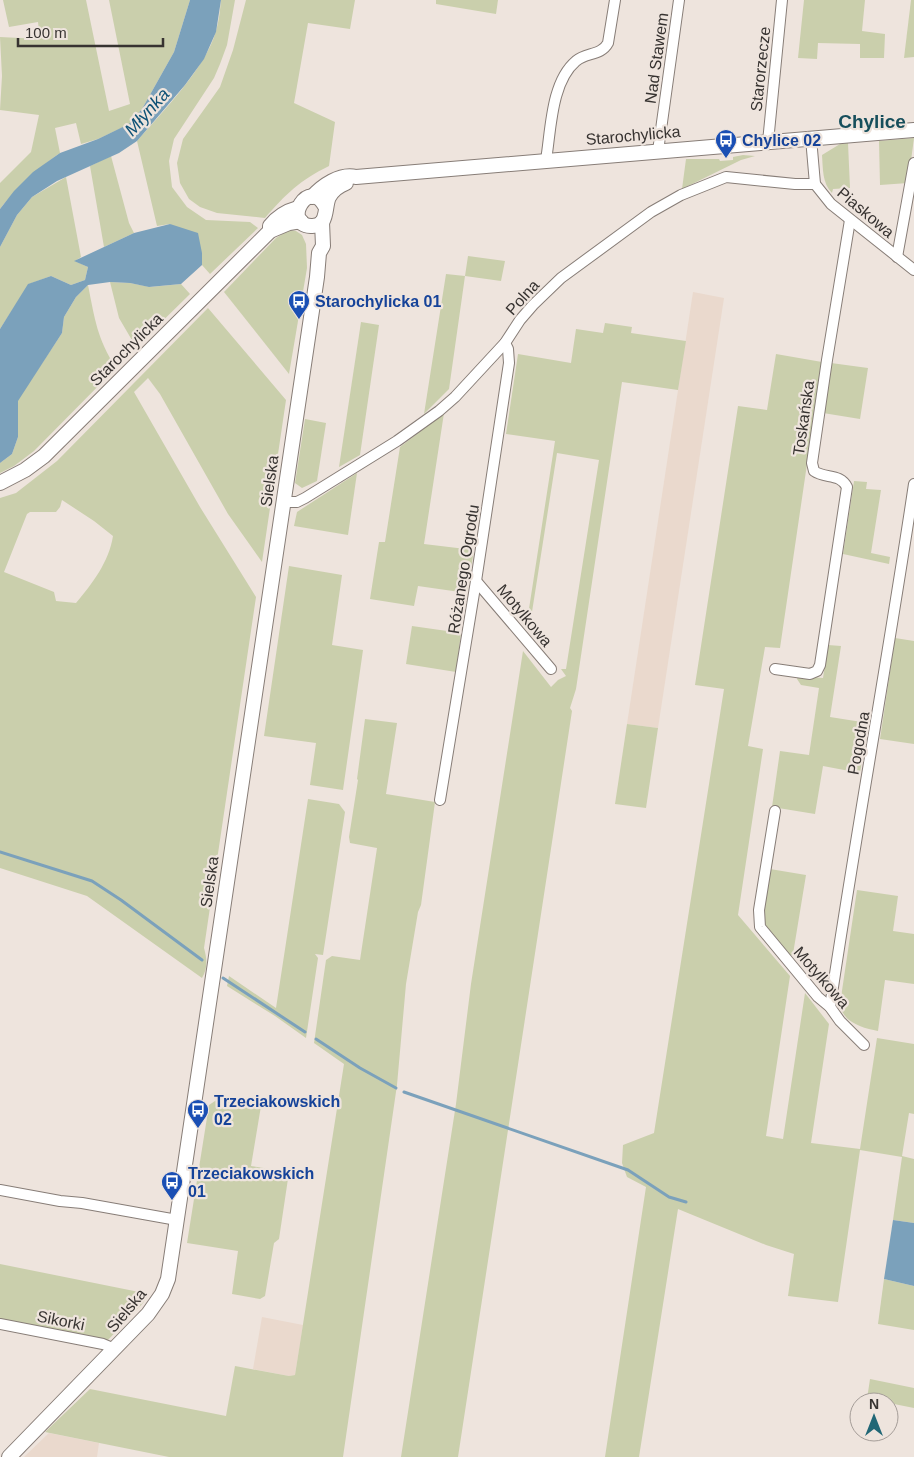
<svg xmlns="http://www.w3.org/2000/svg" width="914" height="1457" font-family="Helvetica,sans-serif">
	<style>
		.built { fill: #ead9cd }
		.green { fill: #cacfac; fill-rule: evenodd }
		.water { fill: #7ba1bb }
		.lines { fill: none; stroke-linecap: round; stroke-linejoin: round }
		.stream { stroke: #7ba1bb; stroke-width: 3 }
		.street-casing { stroke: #877d77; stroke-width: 12 }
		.secondary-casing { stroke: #877d77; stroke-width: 16 }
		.street { stroke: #fff; stroke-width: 10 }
		.secondary { stroke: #fff; stroke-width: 14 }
		.labels { text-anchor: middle; stroke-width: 4.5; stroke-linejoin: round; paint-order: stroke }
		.street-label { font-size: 16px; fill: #373331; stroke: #eee4dd }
		.transit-label { font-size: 16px; font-weight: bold; fill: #164399; stroke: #eee4dd; text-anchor: start }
		.water-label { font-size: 18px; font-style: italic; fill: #0e5276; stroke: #eee4dd }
		.quarter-label { font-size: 19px; font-weight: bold; fill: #164e5b; stroke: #eee4dd }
	</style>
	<rect width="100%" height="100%" fill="#eee4dd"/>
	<g class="built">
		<path d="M693 292 724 298 658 728 627 724Z"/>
		<path d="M262 1317 303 1325 295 1375 289 1376 253 1369Z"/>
		<path d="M49 1433 99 1443 97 1457H24Z"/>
	</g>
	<g class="green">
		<path d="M3 0H86L109 111 130 104 109 0H190L174 52 142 109 130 124 98 139 81 144 76 123 55 128 60 153C35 171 19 185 0 209V183L31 152 39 115 0 110 2 76 0 37 40 39 38 22 9 27Z"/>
		<path d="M221 0H235L227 45 220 64 214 78 174 139 169 161 172 187 187 207 206 220 250 222 258 228 210 274 202 265V253L170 224 157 226 137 141C163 111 205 69 216 31 219 21 220 10 221 0Z"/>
		<path d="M246 0H355L350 29 308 23 294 103 335 122 329 166C300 180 286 194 265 218L217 213 200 207 189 199 180 183 177 163 183 139 220 87 233 50Z"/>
		<path d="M436 0H498L496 14 436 4Z"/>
		<path d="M804 0H865L862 31 885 34 884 58H860V44L818 43 817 59 798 58Z"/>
		<path d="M911 0H914V57L904 58Z"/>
		<path d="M914 138 908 183 880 185 879 141Z"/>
		<path d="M848 143 850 188 833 189 832 193C822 183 823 168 822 155L840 144Z"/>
		<path d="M743 155 755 156 741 160 682 189 686 159H719L720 161 733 160V157Z"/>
		<path d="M111 156 129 223 134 233 104 247 90 166Z"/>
		<path d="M66 177 81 257 75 261 88 267 85 280 71 285 51 276 29 284 0 329V247L17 215 32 197Z"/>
		<path d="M289 230 296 231 302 235 306 244 307 268 289 374 224 292 276 238Z"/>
		<path d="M468 256 505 261 501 281 465 276 449 389 424 414 446 274 465 276Z"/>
		<path d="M110 282 130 283 150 287 181 284 190 294 136 347 119 318Z"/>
		<path d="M88 285C95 320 97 338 116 368L34 451 14 466 0 473V463L12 454 18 437 17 401 62 333 64 317 76 297Z"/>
		<path d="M208 308 286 400 262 562 228 514 160 394 148 378 134 392 200 507 256 597 204 948C207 959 208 968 202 978L87 896 0 868V498L16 493 57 461ZM62 500 94 521 113 536C109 562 92 584 76 603L56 601 54 592 4 572 27 514 30 512H56L60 507Z"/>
		<path d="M361 322 379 325 360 455 339 467Z"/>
		<path d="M605 323 632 327 631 333 686 341 678 390 622 382 576 689 570 708 572 711 556 816 458 1457H401L456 1104 471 984 523 651 551 687 558 680 566 676 561 669H566L599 460 557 453 529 631 526 628 555 441 506 434 518 354 571 363 576 329 603 333Z"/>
		<path d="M776 354 822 362 780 648 765 647 748 746 763 749 738 915 790 976 766 1136 783 1139 805 993 829 1024 811 1143 860 1149 877 1038 914 1044V1114L909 1113 902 1156 914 1159V1223L893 1220 902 1157 860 1150 838 1302 788 1296 794 1254 766 1245 678 1209 639 1457H605L646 1187 627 1177 622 1163 623 1145 654 1133 724 689 695 685 738 406 767 410Z"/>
		<path d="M831 363 868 368 860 419 823 413Z"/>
		<path d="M444 413 424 544 474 550 467 593 418 586 414 606 370 599 379 542H385L400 447 422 430V426Z"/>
		<path d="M305 419 326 423 317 481 302 488 295 483Z"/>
		<path d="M357 473 348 535 294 526 297 512Z"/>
		<path d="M854 481 867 482 866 489 881 490 871 553 890 557 889 564 843 554Z"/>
		<path d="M289 566 342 575 332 645 363 650 343 790 310 785 316 743 264 736Z"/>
		<path d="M412 626 461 633 456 672 406 664Z"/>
		<path d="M895 638 914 641V744L880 739Z"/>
		<path d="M828 645 841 646 830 717 868 723 860 773 823 766 815 814 772 807 780 751 809 755 819 688 801 685 797 679 798 676 823 678Z"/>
		<path d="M365 719 397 723 386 794 435 802 421 905 418 912 406 984 397 1085 343 1457H169L45 1432 90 1389 226 1416 235 1366 289 1376 295 1375 344 1064 314 1043 326 960 332 956 360 960 377 848 350 843 349 837 358 780 357 779Z"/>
		<path d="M627 724 658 728 646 808 615 804Z"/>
		<path d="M308 799 339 804 345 812 323 955 315 954 318 958 306 1038 275 1016 227 986 229 976 276 1008Z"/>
		<path d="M770 869 806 875 793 954 789 957C778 943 762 928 762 909 762 896 767 882 770 869Z"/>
		<path d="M857 890 898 896 893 931 914 934V984L885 980 878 1031C862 1028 842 1022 840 1004Z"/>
		<path d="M218 1099 261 1106 251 1166 289 1172 279 1239 274 1243 265 1296 260 1299 232 1294 238 1251 187 1243 209 1105Z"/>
		<path d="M0 1264 149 1294 143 1303 107 1341 0 1320Z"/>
		<path d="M884 1279 914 1286V1330L878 1324Z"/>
		<path d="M870 1379 914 1388V1408L889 1403V1402L867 1399Z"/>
	</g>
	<g class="water">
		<path d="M190 0H221L216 32 204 59 185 85 137 141 119 153 57 181 32 197 17 215 0 247V209L14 191 33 172 60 153 98 139 129 124 142 109 174 52Z"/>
		<path d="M170 224 198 233 202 253V265L181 284 149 287 130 283 110 282 88 285 76 297 64 317 62 333 18 401V437L12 454 0 463V329L28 284 51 276 71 285 85 280 88 267 74 261 134 233Z"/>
		<path d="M893 1220 914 1223V1286L884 1279Z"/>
	</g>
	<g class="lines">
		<g class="stream">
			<path d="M0 852 92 881 121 900 202 960"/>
			<path d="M223 978 305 1032"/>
			<path d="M316 1039 360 1068 396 1088"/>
			<path d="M404 1092 628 1170 669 1197 686 1202"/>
		</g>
		<g class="street-casing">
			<g id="street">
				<path d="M811 138 815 184 831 204 914 270"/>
				<path d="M768 142 782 0"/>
				<path d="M658 151 679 0"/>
				<path d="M546 160C551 130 551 82 576 61 586 52 601 56 608 43L615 0"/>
				<path d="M897 257 914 163"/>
				<path d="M283 502H297L305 498 397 441 439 411 455 397 505 343 520 320 533 305 561 278 651 212 681 195 726 177 795 184H815"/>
				<path d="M476 581 551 669"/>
				<path d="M775 669 810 674 817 671 820 665 847 487C840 473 825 479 814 471L812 463 827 360 850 220"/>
				<path d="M440 800 476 581 509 363 508 349 505 343"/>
				<path d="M775 811 759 910 760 927 818 997 830 1007 840 1021 864 1045"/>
				<path d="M830 1007C856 832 888 658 914 484"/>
				<path d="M0 1190 60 1201 82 1203 177 1220"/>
				<path d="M0 1324 103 1344 115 1349"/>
			</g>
		</g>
		<g class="secondary-casing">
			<g id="secondary">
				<path d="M312 197C322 186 340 173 356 177L914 130"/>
				<path d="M325 206C309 176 281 224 311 226 329 227 324 207 329 197 333 190 338 186 346 183"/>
				<path d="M270 231V226C277 217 287 211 298 208"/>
				<path d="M0 483 25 470 44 456 270 231 289 223 301 221"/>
				<path d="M9 1457 148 1314 162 1294 168 1279 317 277 319 253 323 246 322 222"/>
			</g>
		</g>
		<use href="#street" class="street"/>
		<use href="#secondary" class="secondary"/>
	</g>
	<defs>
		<g id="bus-pin" transform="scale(1.125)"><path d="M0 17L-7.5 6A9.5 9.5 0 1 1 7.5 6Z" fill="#1a4fb4" stroke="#eee4dd"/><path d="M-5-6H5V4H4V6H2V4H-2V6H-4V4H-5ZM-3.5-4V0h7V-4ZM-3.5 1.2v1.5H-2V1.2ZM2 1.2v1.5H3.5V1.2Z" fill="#fff"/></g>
	</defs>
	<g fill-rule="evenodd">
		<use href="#bus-pin" x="726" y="140"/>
		<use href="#bus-pin" x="299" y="301"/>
		<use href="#bus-pin" x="198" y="1110"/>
		<use href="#bus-pin" x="172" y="1182"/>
	</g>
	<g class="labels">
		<g class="street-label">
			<text transform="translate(656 58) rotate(-82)" y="6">Nad Stawem</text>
			<text transform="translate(760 69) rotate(-84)" y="6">Starorzecze</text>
			<text transform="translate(633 135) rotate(-5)" y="6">Starochylicka</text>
			<text transform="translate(866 212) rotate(40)" y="6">Piaskowa</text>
			<text transform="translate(522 297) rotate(-48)" y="6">Polna</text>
			<text transform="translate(126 349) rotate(-45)" y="6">Starochylicka</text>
			<text transform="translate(803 418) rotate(-82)" y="6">Toskańska</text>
			<text transform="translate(269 481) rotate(-82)" y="6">Sielska</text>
			<text transform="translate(463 569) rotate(-81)" y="6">Różanego Ogrodu</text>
			<text transform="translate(525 615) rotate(50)" y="6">Motylkowa</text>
			<text transform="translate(858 743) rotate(-80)" y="6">Pogodna</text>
			<text transform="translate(209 882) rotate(-82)" y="6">Sielska</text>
			<text transform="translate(822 977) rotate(49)" y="6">Motylkowa</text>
			<text transform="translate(126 1310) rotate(-50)" y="6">Sielska</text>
			<text transform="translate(61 1320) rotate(11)" y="6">Sikorki</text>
		</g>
		<g class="transit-label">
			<text x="742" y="146">Chylice 02</text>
			<text x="315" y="307">Starochylicka 01</text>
			<text x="214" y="1107">Trzeciakowskich<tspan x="214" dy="18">02</tspan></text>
			<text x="188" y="1179">Trzeciakowskich<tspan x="188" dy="18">01</tspan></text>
		</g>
		<g class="water-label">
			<text transform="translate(147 112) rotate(-48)" y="6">Młynka</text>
		</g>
		<g class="quarter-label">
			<text x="872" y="128">Chylice</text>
		</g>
	</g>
	<g transform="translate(874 1417)"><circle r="24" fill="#eee4dd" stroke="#a59d98"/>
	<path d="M0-4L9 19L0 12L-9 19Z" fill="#216776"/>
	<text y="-8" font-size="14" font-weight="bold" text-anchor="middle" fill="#373331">N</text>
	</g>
	<path d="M18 38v8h145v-8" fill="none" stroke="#373331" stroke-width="2.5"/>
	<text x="25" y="38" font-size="15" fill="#373331" stroke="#eee4dd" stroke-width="4" paint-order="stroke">100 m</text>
</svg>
